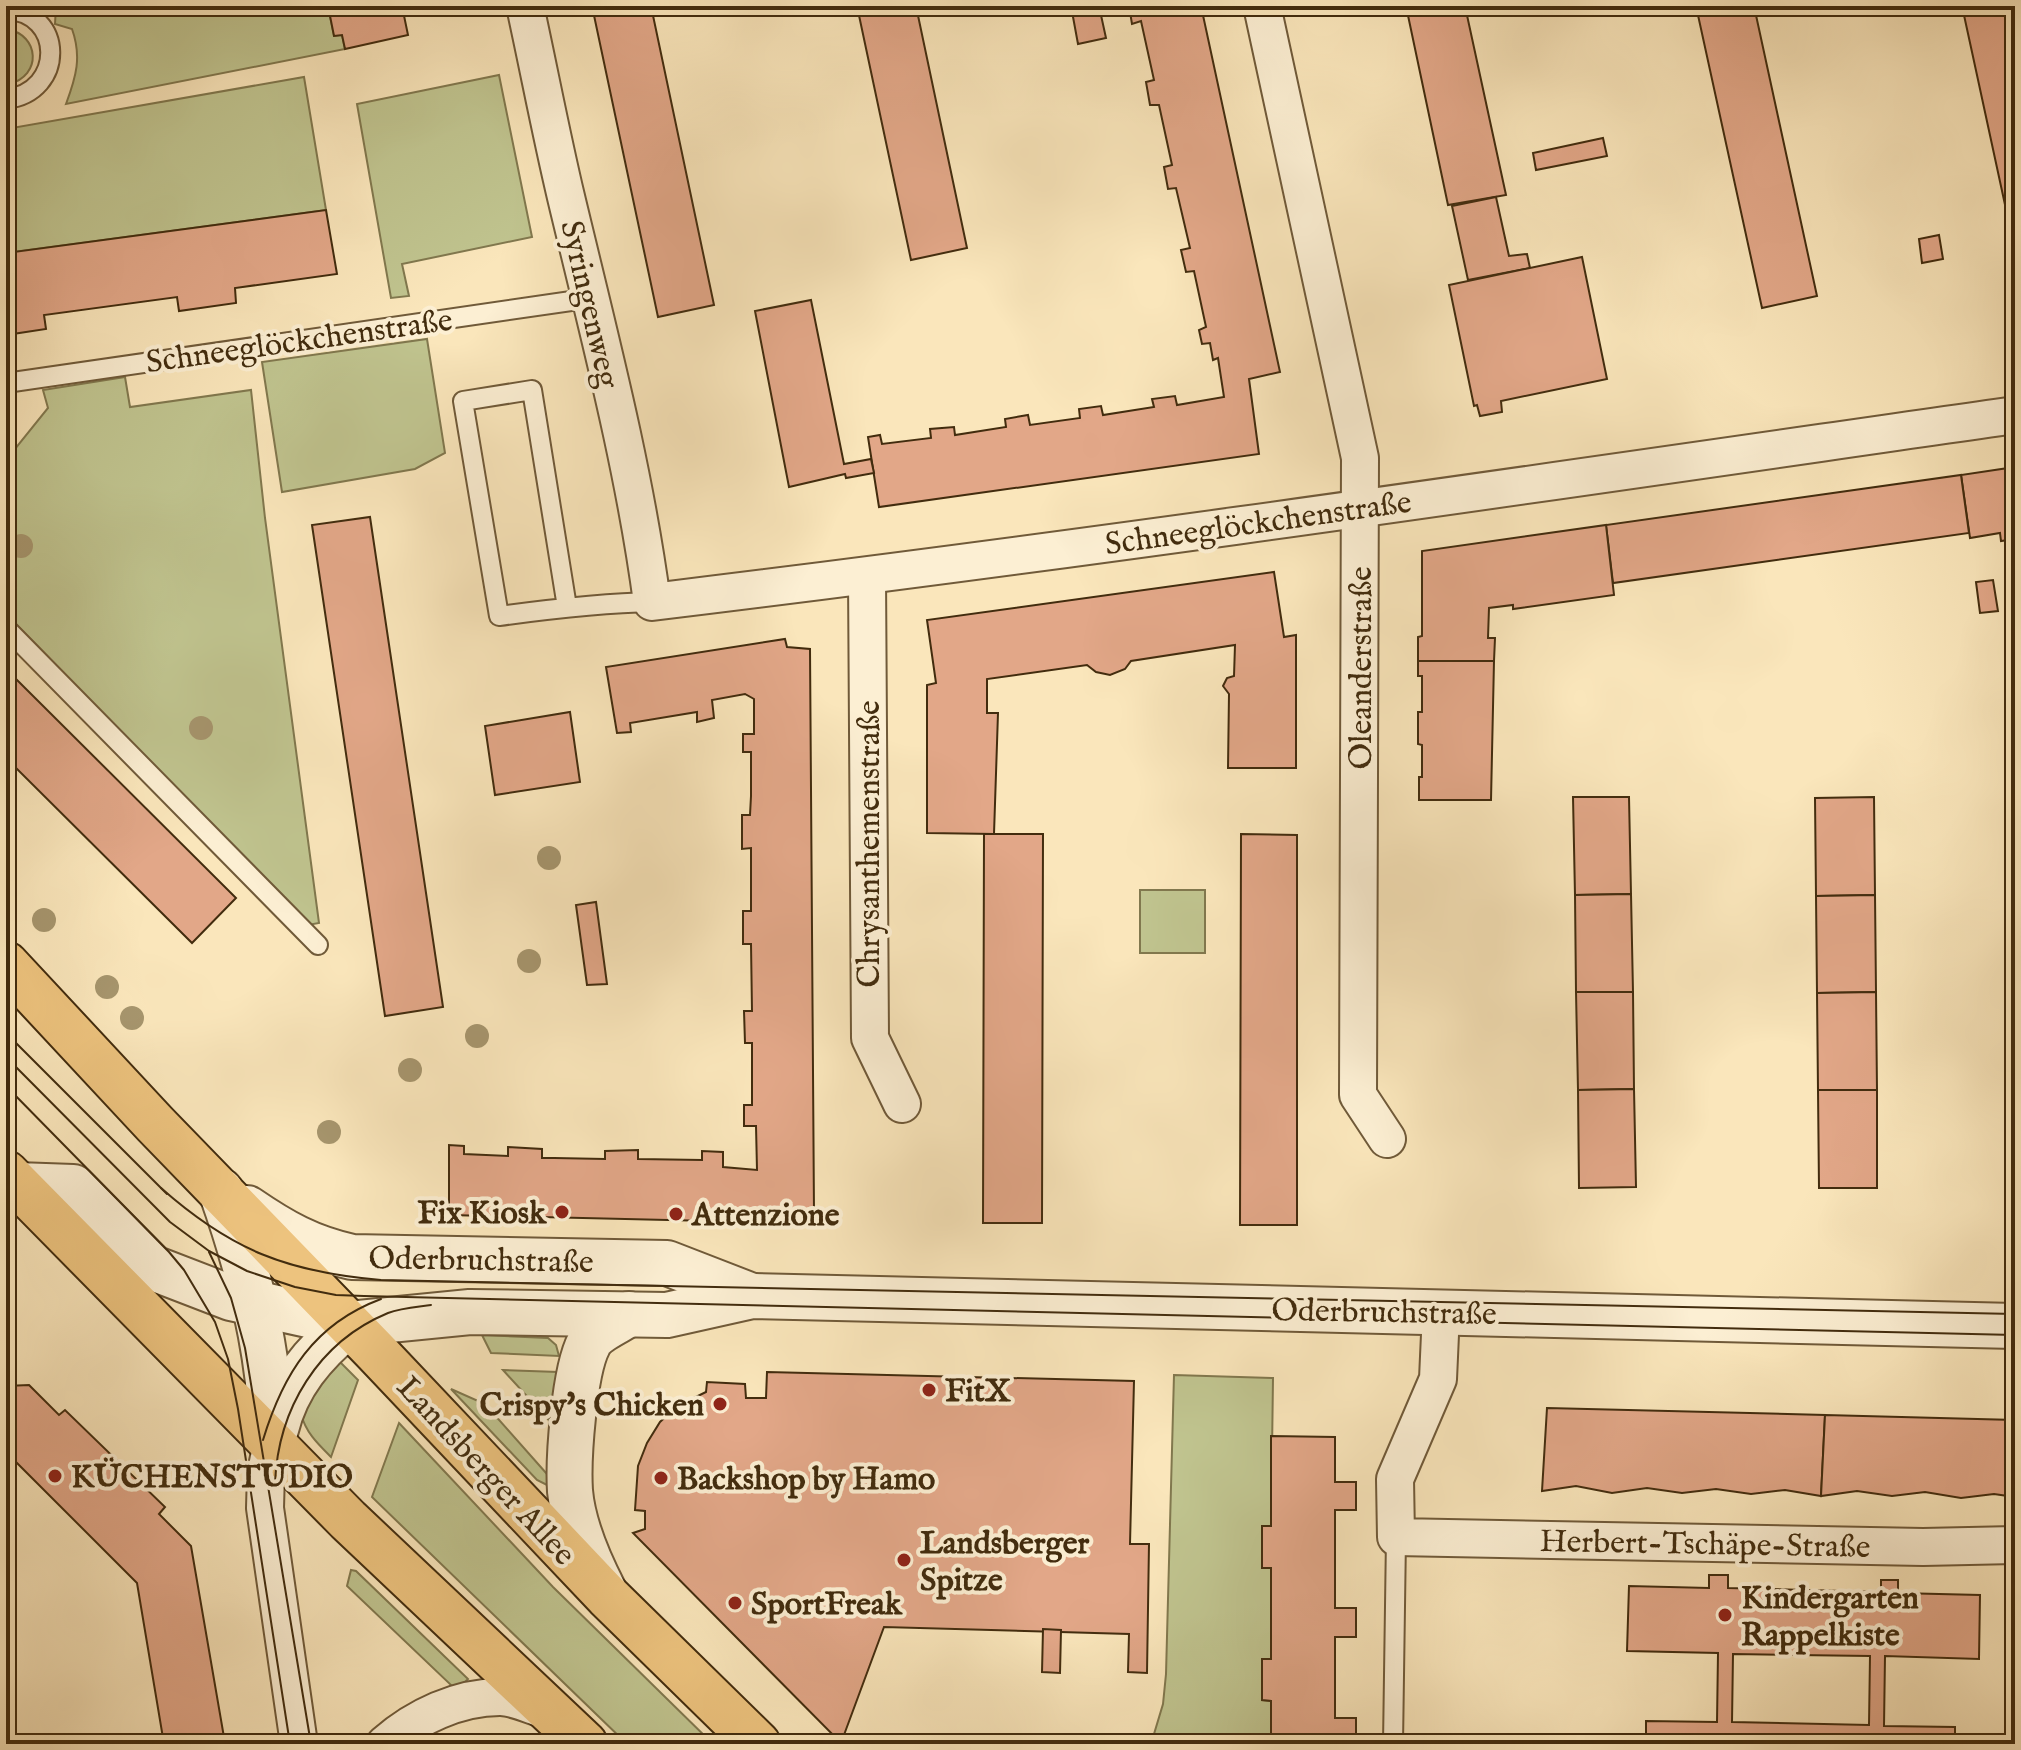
<svg xmlns="http://www.w3.org/2000/svg" width="2021" height="1750" font-family="'IM FELL English',serif">
	<style>
		.green { fill: #c0c48f; stroke: #81784e; stroke-width: 2 }
		.building { fill: #e2a788; stroke: #422c0e; stroke-width: 2; fill-rule: evenodd }
		.lines { fill: none; stroke-linecap: round; stroke-linejoin: round }
		.service-casing { stroke: #705a39; stroke-width: 22 }
		.minor-casing { stroke: #705a39; stroke-width: 40 }
		.tertiary-casing { stroke: #705a39; stroke-width: 48 }
		.primary-casing { stroke: #422c0e; stroke-width: 48 }
		.service { stroke: #fcefd3; stroke-width: 18 }
		.minor { stroke: #fcefd3; stroke-width: 36 }
		.tertiary { stroke: #fcefd3; stroke-width: 44 }
		.primary { stroke: #edc37e; stroke-width: 44 }
		.tram { stroke: #422c0e; stroke-width: 2 }
		.tree { fill: #a6956d }
		.poi-dot { fill: #8f2418; stroke: #fcefd3; stroke-width: 3 }
		.labels { text-anchor: middle; stroke-width: 8; stroke-linejoin: round; paint-order: stroke }
		.street-label { font-size: 32px; fill: #422c0e; stroke: #fcefd3 }
		.poi-label { font-size: 32px; font-weight: bold; fill: #422c0e; stroke: #fcefd3; text-anchor: start }
	</style>
	<rect width="100%" height="100%" fill="#fae6bb"/>
	<filter id="stains"><feTurbulence type="fractalNoise" baseFrequency=".0025" numOctaves="4"/><feColorMatrix values="0 0 0 0 .2 0 0 0 0 .09 0 0 0 0 .02 0 0 0 .5 -.17"/></filter>
	<radialGradient id="worn" r=".72"><stop offset=".6" stop-color="#630" stop-opacity="0"/><stop offset="1" stop-color="#630" stop-opacity=".3"/></radialGradient>
	<g class="green">
		<path d="M56 6H328L334 36 342 35 345 49 66 104C76 77 82 57 72 29L55 24Z"/>
		<path d="M7 29C40 35 42 76 9 84H6Z"/>
		<path d="M499 75 532 237 402 264 409 296 391 298 357 104Z"/>
		<path d="M304 77 326 210 6 253V129Z"/>
		<path d="M427 339 445 453 415 469 282 492 262 362Z"/>
		<path d="M125 377 130 407 251 390 265 518 319 923 308 925 6 614V460L48 408 43 390Z"/>
		<rect x="1140" y="890" width="65" height="63"/>
		<path d="M482 1335 548 1338 556 1345 559 1356 491 1353Z"/>
		<path d="M336 1358 358 1380 331 1457C318 1444 306 1433 301 1414Z"/>
		<path d="M503 1370 558 1372 556 1428Z"/>
		<path d="M1174 1375 1273 1378 1271 1526 1262 1527V1568H1271V1659L1262 1660V1700L1271 1701V1744H1151L1163 1704 1166 1674Z"/>
		<path d="M451 1389 485 1404 554 1482 549 1486 537 1480Z"/>
		<path d="M399 1423 553 1587 713 1744H627L372 1497Z"/>
		<path d="M351 1570 356 1571 468 1679 463 1684 453 1687 347 1586Z"/>
	</g>
	<g class="building">
		<path d="M328 6H402L408 35 345 49 342 35 334 36Z"/>
		<path d="M592 6H651L714 305 658 317Z"/>
		<path d="M857 6H916L967 248 911 260Z"/>
		<path d="M1071 6H1099L1106 38 1078 44Z"/>
		<path d="M1129 6H1201L1280 372 1249 379 1259 454 879 507 868 437 880 435 882 444 931 438 930 429 954 427 955 435 1006 427 1005 419 1028 415 1030 425 1080 418 1079 409 1101 406 1103 415 1154 407 1152 399 1175 396 1177 405 1224 397 1218 358 1213 360 1210 343 1202 344 1199 330 1206 327 1194 271 1186 272 1181 250 1190 248 1176 188 1168 189 1164 167 1172 165 1159 105H1150L1146 82 1154 80 1141 21 1132 24Z"/>
		<path d="M1406 6H1465L1506 195 1448 205Z"/>
		<path d="M1696 6H1754L1817 296 1762 308Z"/>
		<path d="M1962 6H2015V251L1972 52Z"/>
		<path d="M1603 138 1607 156 1536 170 1533 153Z"/>
		<path d="M1496 197 1509 256 1527 254 1530 268 1468 280 1452 206Z"/>
		<path d="M326 210 337 274 235 288 236 303 179 311 177 297 44 315 46 329 6 335V253Z"/>
		<path d="M1939 235 1943 259 1922 263 1919 239Z"/>
		<path d="M1582 257 1607 379 1501 401 1502 412 1480 416 1477 405 1474 406 1449 285Z"/>
		<path d="M811 300 844 464 871 459 874 473 846 478 845 474 789 487 755 311Z"/>
		<path d="M2015 467V539L2001 541 2000 533 1970 538 1961 475Z"/>
		<path d="M1961 475 1969 533 1613 583 1606 525Z"/>
		<path d="M370 517 443 1007 385 1016 312 525Z"/>
		<path d="M1606 525 1614 595 1513 609V605L1489 608 1488 638H1495L1494 661H1418V637L1422 636V551Z"/>
		<path d="M1274 572 1284 637 1296 635V768H1228L1229 694 1223 686 1227 678 1234 676 1235 645 1131 661 1125 669 1110 675 1096 672 1087 665 987 679V713H998L994 834 927 833V685L936 683 927 620Z"/>
		<path d="M1993 580 1998 611 1980 613 1976 582Z"/>
		<path d="M785 639 787 647 810 649 814 1212H792L793 1223 449 1215V1145L464 1146V1154L508 1156V1147L542 1149V1158H554L605 1159V1151L638 1150V1159L702 1160V1151L723 1152V1167L757 1170 756 1126H744V1105H752V1043H745L744 1011H752L751 944H743V911H751V848L742 849V815H750L751 796V752H743V734H754V699L745 694 712 700 714 718 697 722V712L630 723 631 732 617 733 606 667Z"/>
		<path d="M1418 661H1494L1491 800H1419V777H1422V745L1418 744V712H1422V676H1418Z"/>
		<path d="M15 678 236 898 192 943 6 758V687Z"/>
		<path d="M570 712 580 782 495 795 485 726Z"/>
		<path d="M1573 797H1629L1631 894 1575 895Z"/>
		<path d="M1874 797 1875 895 1816 896 1815 798Z"/>
		<path d="M984 834H1043L1042 1223H983Z"/>
		<path d="M1241 834 1297 835V1225H1240Z"/>
		<path d="M1631 894 1633 992H1576L1575 895Z"/>
		<path d="M1875 895 1876 992 1817 993 1816 896Z"/>
		<path d="M596 902 607 984 587 985 576 905Z"/>
		<path d="M1576 992H1633L1634 1089 1578 1090Z"/>
		<path d="M1876 992 1877 1090H1818L1817 993Z"/>
		<path d="M1634 1089 1636 1187 1579 1188 1578 1090Z"/>
		<path d="M1818 1090H1877V1188H1819Z"/>
		<path d="M767 1372 1134 1381 1130 1544H1149L1147 1673 1128 1672 1129 1634 884 1627 841 1743 633 1533 645 1529V1511L635 1510 638 1466 647 1443 660 1422 677 1406 706 1392 707 1382 745 1384 746 1398H766Z"/>
		<path d="M29 1385 59 1415 65 1410 165 1507 159 1514 191 1546 225 1743 164 1744 137 1583 6 1452V1386Z"/>
		<path d="M1547 1408 1825 1415 1821 1496 1785 1490 1751 1494 1716 1489 1682 1493 1647 1488 1612 1493 1576 1486 1542 1491Z"/>
		<path d="M1825 1415 2015 1420V1497L1994 1494 1961 1498 1925 1492 1892 1496 1857 1491 1821 1496Z"/>
		<path d="M1271 1436 1335 1437V1482H1356V1510H1335V1608H1356V1637H1335V1718H1356V1744H1271V1701L1262 1700V1659H1271V1568H1262V1526H1271Z"/>
		<path d="M1709 1575H1728V1588L1881 1592V1580H1898V1593L1980 1595 1979 1659 1885 1656 1884 1726 1955 1727V1744H1646V1721L1717 1722 1718 1653 1627 1651 1629 1586 1709 1588ZM1733 1654 1870 1656 1869 1725 1732 1722Z"/>
		<path d="M1043 1629 1061 1630 1060 1673 1042 1672Z"/>
	</g>
	<g class="lines">
		<g class="service-casing">
			<g id="service">
				<path d="M6 10C64 11 66 92 6 99"/>
				<path d="M6 383 592 298"/>
				<path d="M567 607 532 390 463 401 499 616C551 609 600 603 652 602"/>
				<path d="M6 628 318 945"/>
				<path d="M1393 1744 1396 1537"/>
			</g>
		</g>
		<g class="minor-casing">
			<g id="minor">
				<path d="M525 6C539 70 551 134 566 197 598 331 634 466 652 602 1107 547 1561 480 2015 415"/>
				<path d="M1262 6 1360 458 1358 1095 1387 1139"/>
				<path d="M867 576 870 1038 902 1104"/>
				<path d="M1441 1312 1438 1379 1395 1479 1396 1537 1923 1547 2015 1545"/>
				<path d="M272 1443 266 1472 265 1508 299 1744"/>
				<path d="M385 1744C416 1717 458 1697 500 1697 515 1697 534 1707 549 1711"/>
			</g>
		</g>
		<g class="tertiary-casing">
			<g id="tertiary">
				<path d="M17 1185 73 1187 153 1268 231 1298 349 1324 470 1312 667 1315 752 1296 2015 1326"/>
				<path d="M221 1191C250 1272 271 1357 272 1443"/>
				<path d="M247 1208C282 1232 310 1248 352 1257L667 1263 752 1296"/>
				<path d="M276 1429C287 1384 314 1353 349 1324"/>
				<path d="M604 1591C588 1560 573 1526 570 1491 568 1459 574 1371 589 1343 595 1331 617 1322 629 1314"/>
			</g>
		</g>
		<g class="primary-casing">
			<g id="primary">
				<path d="M6 964 155 1124 376 1352 607 1596 758 1744"/>
				<path d="M6 1173 348 1520 585 1744"/>
			</g>
		</g>
		<use href="#service" class="service"/>
		<use href="#minor" class="minor"/>
		<use href="#tertiary" class="tertiary"/>
		<use href="#primary" class="primary"/>
		<g class="tram">
			<path d="M6 1033 167 1194"/>
			<path d="M6 1057 170 1222 209 1251 247 1271 295 1287 336 1295 364 1296 2015 1335"/>
			<path d="M6 1086 169 1252 184 1270 215 1322 228 1359 238 1409 290 1744"/>
			<path d="M161 1188C231 1250 287 1272 381 1280L2015 1314"/>
			<path d="M209 1252 231 1298 245 1348 311 1744"/>
			<path d="M263 1440C283 1374 314 1324 381 1299"/>
			<path d="M275 1483C278 1409 318 1342 388 1313 401 1308 417 1307 431 1305"/>
		</g>
	</g>
	<g class="tree">
		<circle cx="21" cy="546" r="12"/>
		<circle cx="201" cy="728" r="12"/>
		<circle cx="549" cy="858" r="12"/>
		<circle cx="44" cy="920" r="12"/>
		<circle cx="529" cy="961" r="12"/>
		<circle cx="107" cy="987" r="12"/>
		<circle cx="132" cy="1018" r="12"/>
		<circle cx="477" cy="1036" r="12"/>
		<circle cx="410" cy="1070" r="12"/>
		<circle cx="329" cy="1132" r="12"/>
	</g>
	<g class="poi-dot">
		<circle cx="562" cy="1212" r="8"/>
		<circle cx="676" cy="1214" r="8"/>
		<circle cx="929" cy="1390" r="8"/>
		<circle cx="720" cy="1404" r="8"/>
		<circle cx="55" cy="1476" r="8"/>
		<circle cx="661" cy="1478" r="8"/>
		<circle cx="904" cy="1560" r="8"/>
		<circle cx="735" cy="1603" r="8"/>
		<circle cx="1725" cy="1615" r="8"/>
	</g>
	<g class="labels">
		<g class="street-label">
			<text transform="translate(591 304) rotate(77)" y="11">Syringenweg</text>
			<text transform="translate(299 340) rotate(-8)" y="11">Schneeglöckchenstraße</text>
			<text transform="translate(1258 522) rotate(-8)" y="11">Schneeglöckchenstraße</text>
			<text transform="translate(1360 668) rotate(-90)" y="11">Oleanderstraße</text>
			<text transform="translate(868 844) rotate(-90)" y="11">Chrysanthemenstraße</text>
			<text transform="translate(481 1259) rotate(1)" y="11">Oderbruchstraße</text>
			<text transform="translate(1384 1311) rotate(1)" y="11">Oderbruchstraße</text>
			<text transform="translate(487 1470) rotate(47)" y="11">Landsberger Allee</text>
			<text transform="translate(1705 1543) rotate(1)" y="11">Herbert-Tschäpe-Straße</text>
		</g>
		<g class="poi-label">
			<text x="546" y="1223" text-anchor="end">Fix Kiosk</text>
			<text x="692" y="1225">Attenzione</text>
			<text x="945" y="1401">FitX</text>
			<text x="704" y="1415" text-anchor="end">Crispy's Chicken</text>
			<text x="71" y="1487">KÜCHENSTUDIO</text>
			<text x="677" y="1489">Backshop by Hamo</text>
			<text x="920" y="1553">Landsberger<tspan x="920" dy="37">Spitze</tspan></text>
			<text x="1741" y="1608">Kindergarten<tspan x="1741" dy="37">Rappelkiste</tspan></text>
			<text x="751" y="1614">SportFreak</text>
		</g>
	</g>
	<rect width="2021" height="1750" fill="none" stroke="#fae6bb" stroke-width="32"/>
	<rect x="8" y="8" width="2005" height="1734" fill="none" stroke="#422c0e" stroke-width="4"/>
	<rect x="16" y="16" width="1989" height="1718" fill="none" stroke="#422c0e" stroke-width="2"/>
	<rect width="100%" height="100%" filter="url(#stains)"/>
	<rect width="100%" height="100%" fill="url(#worn)"/>
</svg>
